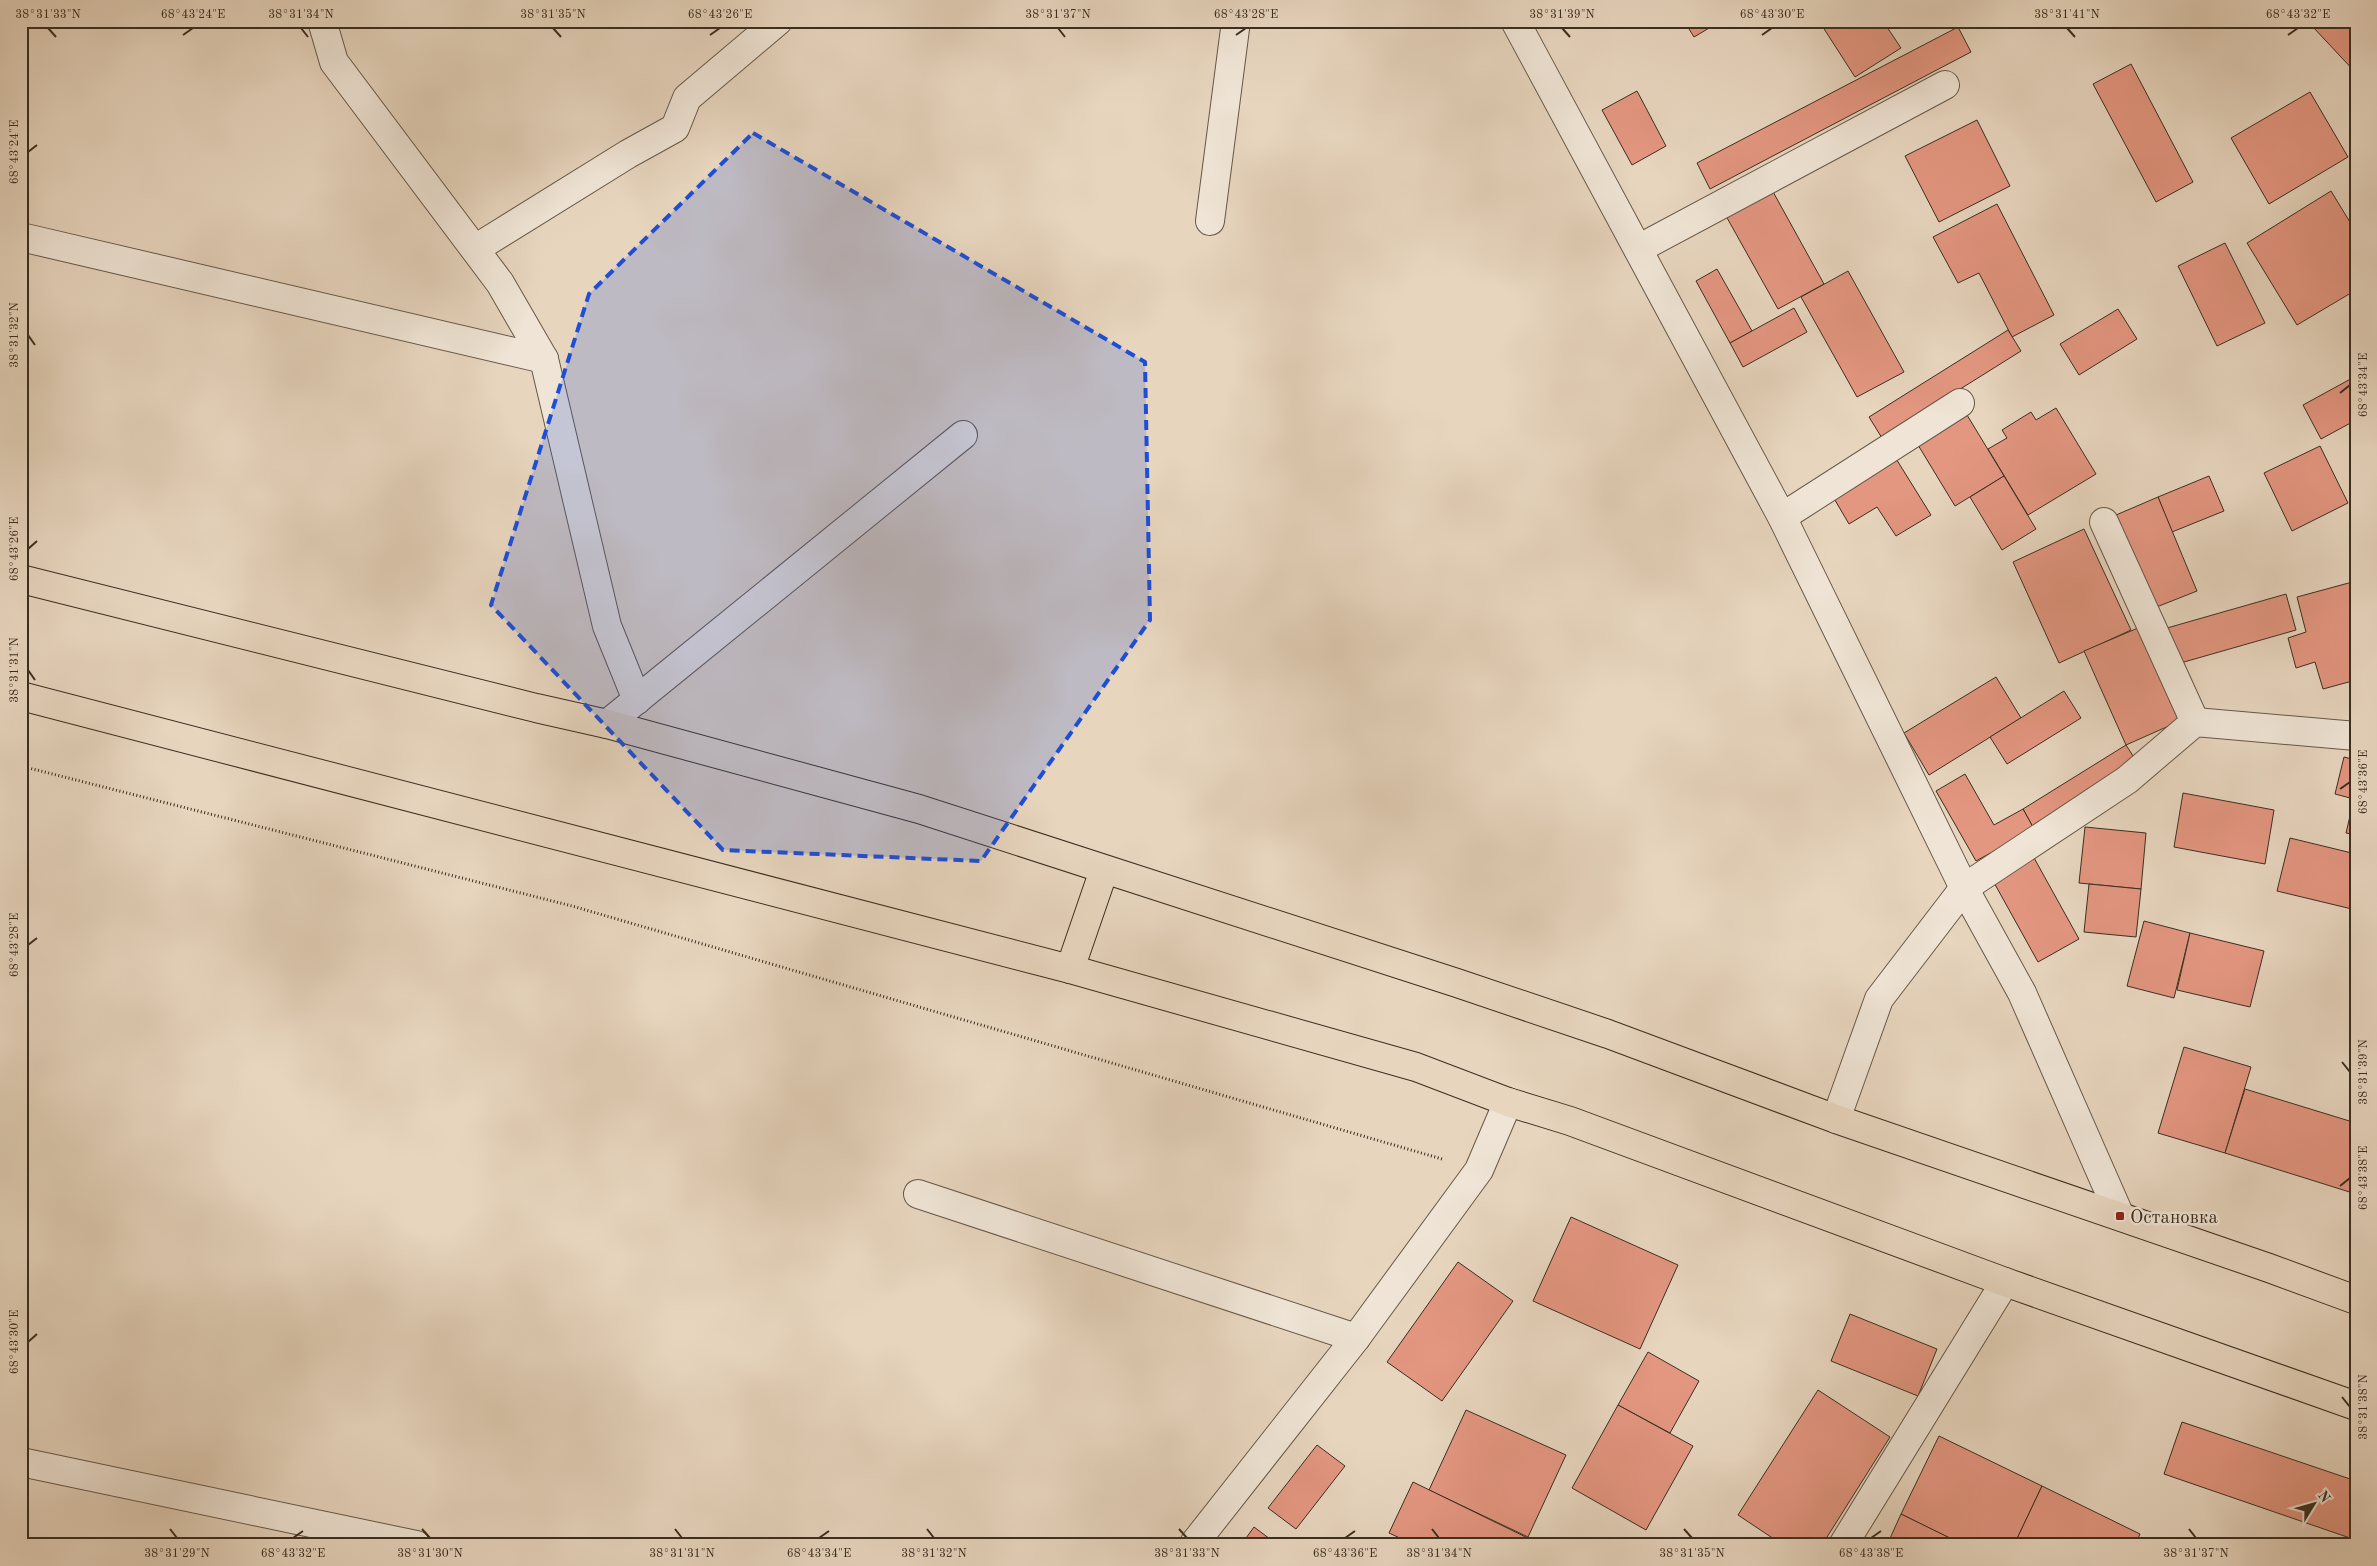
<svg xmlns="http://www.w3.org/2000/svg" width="2377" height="1566" font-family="'Old Standard TT',serif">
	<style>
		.building { fill: #e39680; stroke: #3b2e20 }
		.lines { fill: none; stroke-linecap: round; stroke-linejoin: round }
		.minor-casing { stroke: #665848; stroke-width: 30 }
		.major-casing { stroke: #3b2e20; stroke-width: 30 }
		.path { stroke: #3b2e20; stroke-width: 3; stroke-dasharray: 1 2.5; stroke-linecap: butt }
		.minor { stroke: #efe4d5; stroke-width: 28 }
		.major { stroke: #e7d5be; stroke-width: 28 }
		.marked { fill: #1d4ed8; fill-opacity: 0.2; stroke: #1d4ed8; stroke-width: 4; stroke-dasharray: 10 6; stroke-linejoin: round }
		.ticks { fill: none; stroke: #3b2e20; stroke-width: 2 }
		.poi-dot { fill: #8f2418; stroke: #efe4d5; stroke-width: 2 }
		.labels { text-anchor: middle; stroke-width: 5; stroke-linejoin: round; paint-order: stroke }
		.poi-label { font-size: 19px; fill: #3b2e20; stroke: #efe4d5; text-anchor: start }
		.neatline { fill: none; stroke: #3b2e20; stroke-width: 2 }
		.ticks-label { font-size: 12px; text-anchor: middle; fill: #3b2e20 }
	</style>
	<rect width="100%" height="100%" fill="#e7d5be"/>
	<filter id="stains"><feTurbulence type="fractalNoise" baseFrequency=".004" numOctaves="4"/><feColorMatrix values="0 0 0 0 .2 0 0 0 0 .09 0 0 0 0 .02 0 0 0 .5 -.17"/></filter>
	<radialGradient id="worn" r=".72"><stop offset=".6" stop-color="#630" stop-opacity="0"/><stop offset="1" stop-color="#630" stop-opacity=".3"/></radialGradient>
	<g class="building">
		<path d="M1684 21H1721L1694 37Z"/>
		<path d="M1819 21H1883L1901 48 1855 77Z"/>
		<path d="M2317 21H2356V73L2312 26Z"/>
		<path d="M1958 27 1971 52 1710 189 1697 163Z"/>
		<path d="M2131 64 2193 182 2156 202 2093 84Z"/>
		<path d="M1637 91 1666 146 1632 165 1602 110Z"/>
		<path d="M2310 92 2348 157 2269 204 2231 138Z"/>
		<path d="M1977 120 2010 186 1939 222 1905 156Z"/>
		<path d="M1772 190 1824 284 1778 309 1726 216Z"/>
		<path d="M2331 191 2356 232V290L2297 325 2247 243Z"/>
		<path d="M1997 204 2054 315 2012 337 1979 273 1958 283 1933 237Z"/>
		<path d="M2225 243 2265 323 2217 346 2178 266Z"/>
		<path d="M1717 269 1752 331 1730 343 1696 281Z"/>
		<path d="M1848 271 1904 372 1857 397 1801 297Z"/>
		<path d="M1794 308 1807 332 1743 367 1730 343Z"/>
		<path d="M2118 309 2137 339 2079 375 2060 344Z"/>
		<path d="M2008 330 2021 351 1882 438 1869 417Z"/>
		<path d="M2356 376V420L2321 439 2303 405Z"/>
		<path d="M2056 408 2096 474 2028 515 1988 449 2007 438 2002 430 2031 412 2036 420Z"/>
		<path d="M1967 415 2004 476 1955 506 1918 445Z"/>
		<path d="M2320 446 2348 503 2292 531 2264 473Z"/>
		<path d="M1895 457 1931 515 1896 536 1877 507 1849 524 1832 495Z"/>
		<path d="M2004 476 2036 529 2002 550 1970 497Z"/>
		<path d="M2209 476 2224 511 2172 532 2158 497Z"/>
		<path d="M2158 497 2197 591 2154 608 2116 515Z"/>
		<path d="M2084 529 2131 630 2059 663 2013 562Z"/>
		<path d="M2356 581V680L2323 689 2315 662 2296 668 2288 638 2306 632 2297 597Z"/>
		<path d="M2286 594 2296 630 2177 664 2167 628Z"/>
		<path d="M2138 628 2180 721 2126 745 2084 651Z"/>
		<path d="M1996 677 2021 718 1929 775 1904 733Z"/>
		<path d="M2064 691 2081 718 2007 764 1990 737Z"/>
		<path d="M2126 745 2137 762 2034 829 2023 809Z"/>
		<path d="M2344 757 2356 760V835L2346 833 2354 799 2335 794Z"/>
		<path d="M1965 774 1994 825 2023 809 2034 829 1976 861 1936 791Z"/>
		<path d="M2183 793 2274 810 2265 864 2174 847Z"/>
		<path d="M2085 827 2146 833 2141 889 2079 883Z"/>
		<path d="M2290 838 2356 854V910L2277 891Z"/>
		<path d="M2033 856 2079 939 2038 962 1992 879Z"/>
		<path d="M2089 884 2141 889 2136 937 2084 932Z"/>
		<path d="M2144 921 2190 933 2174 998 2127 986Z"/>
		<path d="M2190 933 2264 951 2250 1007 2177 990Z"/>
		<path d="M2184 1047 2251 1067 2225 1153 2158 1133Z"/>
		<path d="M2245 1089 2356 1123V1194L2225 1153Z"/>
		<path d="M1571 1217 1678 1265 1640 1349 1533 1301Z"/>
		<path d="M1458 1262 1513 1301 1442 1401 1387 1362Z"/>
		<path d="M1850 1314 1937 1349 1918 1396 1831 1361Z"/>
		<path d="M1648 1352 1699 1381 1670 1433 1618 1405Z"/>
		<path d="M1818 1390 1890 1437 1822 1545H1783L1738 1515Z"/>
		<path d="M1618 1405 1693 1446 1646 1530 1572 1488Z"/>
		<path d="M1466 1410 1566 1455 1528 1537 1429 1490Z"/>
		<path d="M2182 1422 2356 1481V1521L2350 1538 2164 1474Z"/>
		<path d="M1939 1436 2042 1486 2014 1545H1964L1901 1514Z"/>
		<path d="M1317 1445 1345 1466 1296 1529 1268 1508Z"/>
		<path d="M1413 1482 1542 1545H1415L1389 1533Z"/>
		<path d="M2042 1486 2140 1534 2135 1545H2014Z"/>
		<path d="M1901 1514 1964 1545H1887Z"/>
		<path d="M1254 1527 1278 1545H1241Z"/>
	</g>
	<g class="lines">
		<g class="minor-casing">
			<g id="minor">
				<path d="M322 21 334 62 500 283 544 359 607 626 637 700"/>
				<path d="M1515 21 1782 517 1964 888 2022 993 2120 1216"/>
				<path d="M1210 221 1236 21"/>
				<path d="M21 237 544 359"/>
				<path d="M475 249 628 154 675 128 687 98 778 21"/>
				<path d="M1638 249 1945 85"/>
				<path d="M1782 517 1960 403"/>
				<path d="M2104 522 2195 722"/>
				<path d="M607 724 963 435"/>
				<path d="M1836 1119 1879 999 1964 888 2127 780 2195 722 2356 736"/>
				<path d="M918 1194 1356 1338"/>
				<path d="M21 1462 416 1545"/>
				<path d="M1193 1545 1356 1338 1479 1170 1508 1102"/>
				<path d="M1843 1545 2005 1282"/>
			</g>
		</g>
		<g class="major-casing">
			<g id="major">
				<path d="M21 579 536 708 607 724 919 809 1457 983 1608 1034 1836 1119 2269 1268 2356 1300"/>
				<path d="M21 696 1070 969 1416 1067 1508 1102 1570 1121 2005 1282 2356 1406"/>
				<path d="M1070 969 1104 870"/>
			</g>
		</g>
		<path class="path" d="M21 766 572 906 1442 1159"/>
		<use href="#minor" class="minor"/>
		<use href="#major" class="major"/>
	</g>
	<path class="marked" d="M753 133 1145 362 1150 620 981 861 723 850 491 605 589 294Z"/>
	<path class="ticks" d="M48 28 56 37M301 28 308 37M553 28 561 37M1058 28 1065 37M1562 28 1570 37M2067 28 2075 37M183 35 193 28M710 35 720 28M1236 35 1246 28M1762 35 1772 28M2288 35 2298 28M28 152 37 145M28 335 35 345M2340 393 2350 385M28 549 37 541M28 670 35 680M2340 789 2350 782M28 945 37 938M2342 1062 2350 1072M2340 1186 2350 1178M28 1342 37 1334M2342 1397 2350 1407M170 1529 177 1538M422 1529 430 1538M675 1529 682 1538M927 1529 934 1538M1179 1529 1187 1538M1432 1529 1439 1538M1684 1529 1692 1538M2189 1529 2196 1538M293 1538 303 1531M819 1538 829 1531M1345 1538 1355 1531M1871 1538 1881 1531"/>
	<rect class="poi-dot" x="2115" y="1211" width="10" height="10" rx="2.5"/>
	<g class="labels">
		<g class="poi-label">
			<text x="2130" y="1223">Остановка</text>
		</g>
	</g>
	<rect width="2377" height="1566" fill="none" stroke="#e7d5be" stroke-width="55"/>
	<g transform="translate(2314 1504) rotate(53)" stroke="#efe4d5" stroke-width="4" paint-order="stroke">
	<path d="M0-4L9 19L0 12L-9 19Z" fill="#3b2e20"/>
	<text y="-8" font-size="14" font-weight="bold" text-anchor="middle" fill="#3b2e20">N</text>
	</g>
	<rect x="28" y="28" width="2322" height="1510" class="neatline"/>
	<g class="ticks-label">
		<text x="48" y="18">38°31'33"N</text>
		<text x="193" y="18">68°43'24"E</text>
		<text x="301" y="18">38°31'34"N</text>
		<text x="553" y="18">38°31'35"N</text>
		<text x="720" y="18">68°43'26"E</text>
		<text x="1058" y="18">38°31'37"N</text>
		<text x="1246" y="18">68°43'28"E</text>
		<text x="1562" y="18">38°31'39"N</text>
		<text x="1772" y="18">68°43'30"E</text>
		<text x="2067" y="18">38°31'41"N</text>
		<text x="2298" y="18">68°43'32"E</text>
		<text transform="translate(14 152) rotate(-90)" y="4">68°43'24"E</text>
		<text transform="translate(14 335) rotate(-90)" y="4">38°31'32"N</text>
		<text transform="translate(2363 385) rotate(-90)" y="4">68°43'34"E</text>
		<text transform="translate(14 549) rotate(-90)" y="4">68°43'26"E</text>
		<text transform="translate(14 670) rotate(-90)" y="4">38°31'31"N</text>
		<text transform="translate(2363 782) rotate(-90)" y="4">68°43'36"E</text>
		<text transform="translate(14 945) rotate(-90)" y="4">68°43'28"E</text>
		<text transform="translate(2363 1072) rotate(-90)" y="4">38°31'39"N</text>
		<text transform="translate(2363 1178) rotate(-90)" y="4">68°43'38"E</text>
		<text transform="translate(14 1342) rotate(-90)" y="4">68°43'30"E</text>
		<text transform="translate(2363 1407) rotate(-90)" y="4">38°31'38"N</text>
		<text x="177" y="1557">38°31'29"N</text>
		<text x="293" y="1557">68°43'32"E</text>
		<text x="430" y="1557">38°31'30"N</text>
		<text x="682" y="1557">38°31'31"N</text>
		<text x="819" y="1557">68°43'34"E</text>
		<text x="934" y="1557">38°31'32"N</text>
		<text x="1187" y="1557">38°31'33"N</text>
		<text x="1345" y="1557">68°43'36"E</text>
		<text x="1439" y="1557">38°31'34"N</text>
		<text x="1692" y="1557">38°31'35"N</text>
		<text x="1871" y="1557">68°43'38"E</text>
		<text x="2196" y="1557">38°31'37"N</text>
	</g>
	<rect width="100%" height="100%" filter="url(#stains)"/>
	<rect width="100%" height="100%" fill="url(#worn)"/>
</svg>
